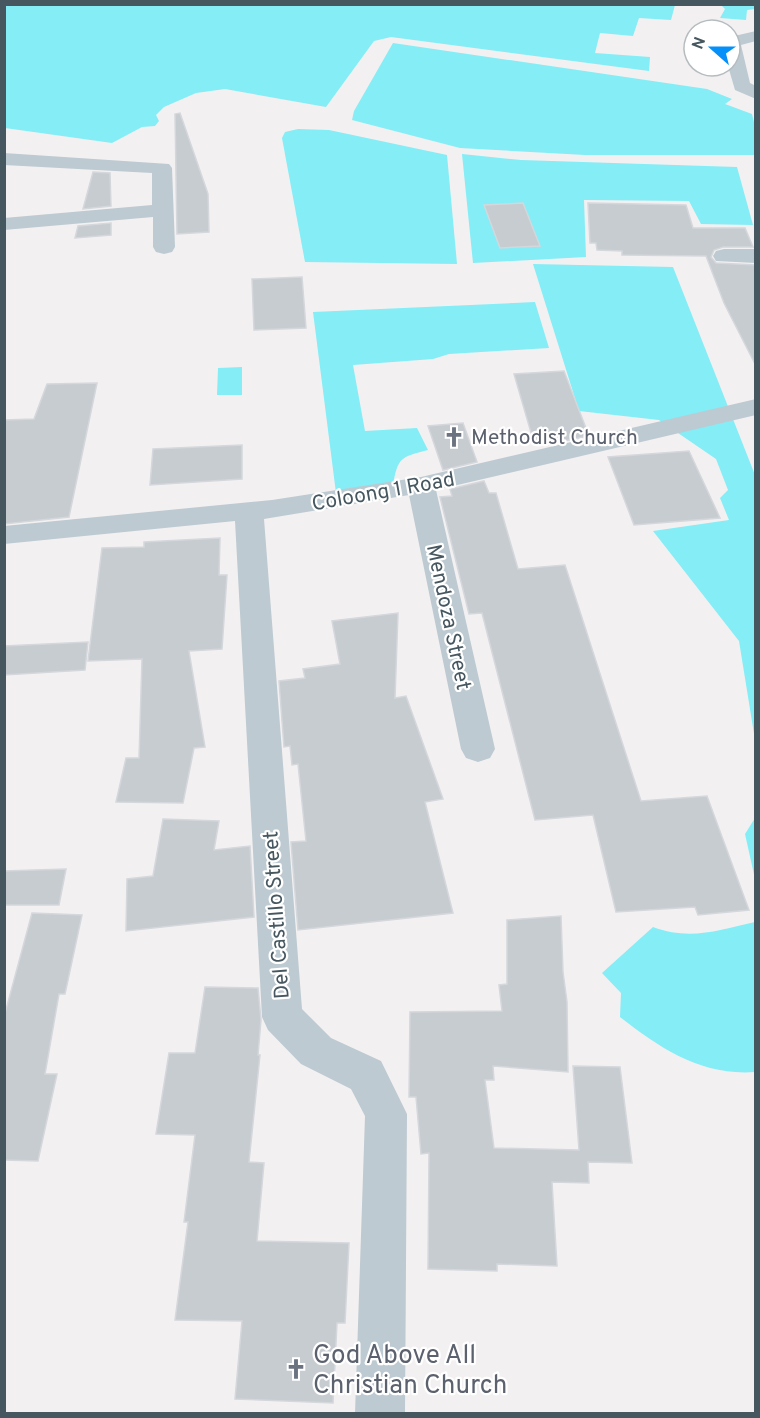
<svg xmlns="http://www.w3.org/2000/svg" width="760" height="1418" font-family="Overpass,sans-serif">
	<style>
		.water { fill: #84edf6 }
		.building { fill: #c7ccd0; stroke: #d4d7dc; stroke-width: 1.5 }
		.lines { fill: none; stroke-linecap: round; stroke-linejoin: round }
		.minor { fill: #bdcad1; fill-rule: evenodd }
		.labels { text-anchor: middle; stroke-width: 4.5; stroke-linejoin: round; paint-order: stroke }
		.worship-label { font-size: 21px; fill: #5b616d; stroke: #fff; text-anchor: start }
		.street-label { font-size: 21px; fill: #465760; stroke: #fff }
		.near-worship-label { font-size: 26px; fill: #5b616d; stroke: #fff; text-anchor: start }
	</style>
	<rect width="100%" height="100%" fill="#f3f0f1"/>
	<g class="water">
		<path d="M5 4H675V5L671 20 639 18 633 36 600 33 595 53 650 57 649 71 391 37 374 41 326 107 225 89 196 93 164 107 156 115 159 121 155 126 142 127 112 143 5 128Z"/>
		<path d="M721 5H755V9L747 10 746 20 720 18 725 9Z"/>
		<path d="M393 43 707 89 732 99 725 104 752 114 755 126V155H585L460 148 352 120 354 111Z"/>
		<path d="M298 129 329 130 447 155 457 264 305 262 282 138 285 132Z"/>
		<path d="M462 154 521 160 737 167 753 225 701 224 689 201 584 200 586 257 473 263Z"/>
		<path d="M533 264 673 267 755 475V740L739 641 653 531 729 520 720 498 728 490 716 459 659 420 579 411Z"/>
		<path d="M535 302 549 348 449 354 433 359 353 365 365 431 417 428 428 450C400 457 398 458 393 485L336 493 313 312Z"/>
		<path d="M242 367V395H217L218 368Z"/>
		<path d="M755 818V879L745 834Z"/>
		<path d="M755 922V1072C702 1076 661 1049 620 1017L621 993 602 973 653 927C690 941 719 930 755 922Z"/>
	</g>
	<g class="building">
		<path d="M180 113 208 194 209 232 177 234 175 114Z"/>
		<path d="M93 172 110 173 111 206 83 209Z"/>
		<path d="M523 203 540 246 500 248 484 205Z"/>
		<path d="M588 203 686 205 693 228H745L753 247H723L714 250 711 257 716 263 756 265V366L724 303 706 256 622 255V251L597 250 596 243H590Z"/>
		<path d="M111 223V235L75 238 78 226Z"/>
		<path d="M302 277 306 328 254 330 252 279Z"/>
		<path d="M564 371 589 436 564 441 534 443 514 374Z"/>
		<path d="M97 383 69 517 4 524V420L34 419 47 384Z"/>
		<path d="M463 423 477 462 443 470 428 426Z"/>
		<path d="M242 445V479L150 485 153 449Z"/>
		<path d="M689 451 720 518 634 525 608 457Z"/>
		<path d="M484 481 489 493H496L518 569 565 565 641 801 707 796 749 910 698 915 695 907 616 912 593 815 535 820 482 613 469 614 440 497 452 496 450 489Z"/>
		<path d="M220 538 219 575H227L222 649 189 651 205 747 194 748 183 803 116 802 126 758H139L142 659 88 661 102 548 144 547V542Z"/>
		<path d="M398 613 395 698 406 696 443 799 425 802 453 913 298 930 291 842 306 841 298 764 292 765 290 746 284 747 279 681 305 678 303 669 340 664 332 621Z"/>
		<path d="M88 642 85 670 4 675V646Z"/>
		<path d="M163 819 219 821 214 850 250 846 254 917 126 931 127 879 153 876Z"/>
		<path d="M66 869 59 905H4V871Z"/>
		<path d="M32 913 82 915 65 994H59L45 1074H57L38 1161 4 1160V1017Z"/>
		<path d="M561 916 563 972 567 1002 568 1072 493 1066 494 1080H485L494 1148 579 1150 573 1066 620 1067 632 1163 588 1162 589 1183 552 1182 557 1266 497 1264V1271L428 1269 429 1153 421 1154 416 1097H409L410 1012 502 1011 499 985 507 984V920Z"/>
		<path d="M205 987 258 988 261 1020 258 1055H260L249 1162 264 1163 257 1241 349 1243 345 1323H337L333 1403 235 1399 242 1321 175 1320 188 1222H184L195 1135 156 1134 169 1053H195Z"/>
	</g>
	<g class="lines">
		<g class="minor">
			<path d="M756 31V41L741 45 750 83 756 86V99L735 90 728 66H730V37Z"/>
			<path d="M4 153 169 164 172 168 175 247 172 252 164 254 156 252 153 247V217L4 230V218L152 205V173L4 165Z"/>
			<path d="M724 249H756V263L716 261 713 256 716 251Z"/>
			<path d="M756 399V415L436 490 495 749 490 758 478 762 466 758 461 749 409 495 264 519 302 1009 331 1038 381 1061 407 1114 405 1414H355L365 1116 351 1089 301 1064 268 1030 262 1017 235 521 4 544V526L272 500 421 477Z"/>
		</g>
	</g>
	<defs>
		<g id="church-bare" transform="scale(1.62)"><path d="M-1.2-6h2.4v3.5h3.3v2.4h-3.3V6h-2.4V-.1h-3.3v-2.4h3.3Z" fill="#6b7280" stroke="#fff" stroke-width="2.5" paint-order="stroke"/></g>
	</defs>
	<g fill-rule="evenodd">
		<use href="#church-bare" x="454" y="437"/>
		<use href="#church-bare" x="296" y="1369"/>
	</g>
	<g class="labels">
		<g class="worship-label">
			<text x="471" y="444">Methodist Church</text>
		</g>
		<g class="street-label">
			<text transform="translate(383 491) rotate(-10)" y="7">Coloong 1 Road</text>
			<text transform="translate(449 617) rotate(78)" y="7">Mendoza Street</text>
			<text transform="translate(276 915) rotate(-94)" y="7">Del Castillo Street</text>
		</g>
		<g class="near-worship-label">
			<text x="313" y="1363">God Above All<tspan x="313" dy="30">Christian Church</tspan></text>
		</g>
	</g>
	<rect width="760" height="1418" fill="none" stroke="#465760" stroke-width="12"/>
	<g transform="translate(712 48) rotate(291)"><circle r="28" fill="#ffffff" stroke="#b5bcbf" stroke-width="1.5"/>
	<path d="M0-4.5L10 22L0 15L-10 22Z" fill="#058ff8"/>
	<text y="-9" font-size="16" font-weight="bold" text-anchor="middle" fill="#465760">N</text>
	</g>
</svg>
